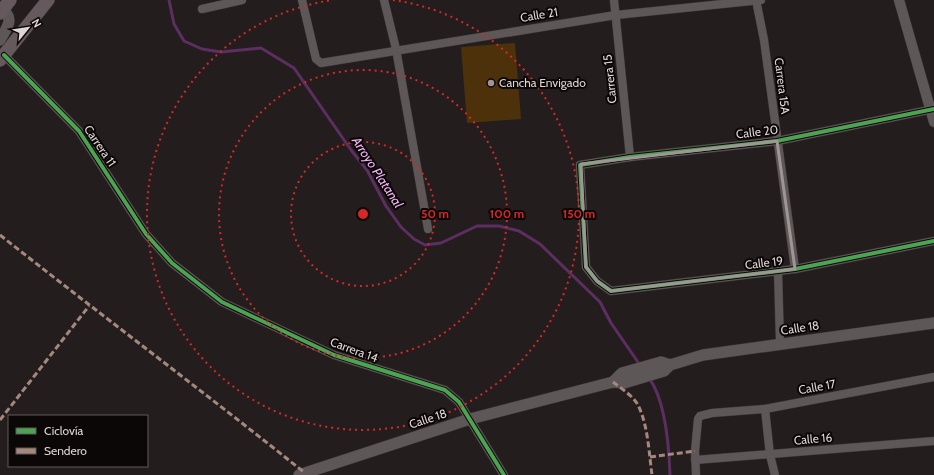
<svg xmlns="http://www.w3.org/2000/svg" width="934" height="475" font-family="Cabin,sans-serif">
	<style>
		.green { fill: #4d310a }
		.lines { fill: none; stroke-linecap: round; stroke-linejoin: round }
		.stream { stroke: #5d2e61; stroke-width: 3 }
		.minor-casing { stroke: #3f3839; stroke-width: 9 }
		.tertiary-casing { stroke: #3f3839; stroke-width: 11 }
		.secondary-casing { stroke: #3f3839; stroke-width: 12 }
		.trunk-casing { stroke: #3f3839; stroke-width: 14 }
		.minor { stroke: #5d5757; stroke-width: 8 }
		.tertiary { stroke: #5d5757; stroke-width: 10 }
		.secondary { stroke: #5d5757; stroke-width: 11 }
		.trunk { stroke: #66595e; stroke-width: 13 }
		.quiet { stroke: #a5887d; stroke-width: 3; stroke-dasharray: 6 3; stroke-linecap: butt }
		.cycleway-casing { stroke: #0c0707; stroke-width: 6 }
		.cycleway { stroke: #4ca352; stroke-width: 4 }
		.marked { fill: none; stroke: #9e9595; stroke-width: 3; stroke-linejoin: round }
		.ring { fill: none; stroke: #d62828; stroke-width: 2; stroke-dasharray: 2 4 }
		.poi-dot { fill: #9e9595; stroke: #0c0707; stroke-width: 1.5 }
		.labels { text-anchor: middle; stroke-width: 4; stroke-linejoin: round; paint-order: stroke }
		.street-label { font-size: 12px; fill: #dfd6d6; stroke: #0c0707 }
		.poi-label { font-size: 12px; fill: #dfd6d6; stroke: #0c0707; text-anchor: start }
		.water-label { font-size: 13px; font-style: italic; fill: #f1b4f6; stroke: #0c0707 }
		.centre { fill: #d62828; stroke: #0c0707; stroke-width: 2 }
		.ring-label { font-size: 12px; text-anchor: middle; font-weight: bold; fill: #d62828; stroke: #0c0707; stroke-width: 4; stroke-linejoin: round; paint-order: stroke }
	</style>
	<rect width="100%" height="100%" fill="#241d1d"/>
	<path class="green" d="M515 43 521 119 467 123 461 47Z"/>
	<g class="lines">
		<g class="stream">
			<path d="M169 0 174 24 184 41 202 49 221 52 261 48 294 68 351 150 367 170 386 206 401 227 414 239 425 245 441 243 477 226H499L519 231 540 244 600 302 611 323 640 365"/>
			<path d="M649 378C666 401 669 446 670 475"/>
		</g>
		<g class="minor-casing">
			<g id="minor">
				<path d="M302 0 316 59 321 63 616 15 761 0"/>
				<path d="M384 0 396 49 428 229"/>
				<path d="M614 0 630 157"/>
				<path d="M756 0 764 40 795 269"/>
				<path d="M202 9 242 0"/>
				<path d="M4 55 79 131 146 234 172 263 222 302 334 355 445 390 459 402 504 475"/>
				<path d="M934 109 777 141 630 157 580 165 586 267 597 281 611 291 795 269 934 241"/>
				<path d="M778 271 780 343"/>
				<path d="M765 409 770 455 775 475"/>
				<path d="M695 460 934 441"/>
				<path d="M696 475 695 451 698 419 700 416 712 413 765 409 934 377"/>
			</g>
		</g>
		<g class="tertiary-casing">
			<path id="tertiary" d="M899 0 934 122"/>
		</g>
		<g class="secondary-casing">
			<g id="secondary">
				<path d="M0 8C16 18 7 27 0 40"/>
				<path d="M613 382 622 373 661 362 670 365"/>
				<path d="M299 475 470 419 613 382 624 383 664 371 670 365 703 355 934 323"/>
			</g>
		</g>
		<g class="trunk-casing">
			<g id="trunk">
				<path d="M0 13 10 0"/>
				<path d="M0 60 48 0"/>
			</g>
		</g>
		<use href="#minor" class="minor"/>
		<use href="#tertiary" class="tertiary"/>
		<use href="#secondary" class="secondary"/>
		<use href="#trunk" class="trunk"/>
		<g class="quiet">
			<path d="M0 235C101 315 204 392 305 473"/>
			<path d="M613 382C622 389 633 396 638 405 648 425 649 453 652 475"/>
			<path d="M0 420 89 306"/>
			<path d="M650 457 695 451"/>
		</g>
		<g class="cycleway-casing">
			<g id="cycleway">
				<path d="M4 55 79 131 146 234 172 263 222 302 334 355 445 390 459 402 504 475"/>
				<path d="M934 109 777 141 630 157 580 165 586 267 597 281 611 291 795 269 934 241"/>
			</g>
		</g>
		<use href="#cycleway" class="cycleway"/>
	</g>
	<path class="marked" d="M777 141 795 269 611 291 597 281 586 267 581 164Z"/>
	<g class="ring">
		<circle cx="363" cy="214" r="72"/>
		<circle cx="363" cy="214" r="144"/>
		<path d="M393 0A216 216 0 1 1 333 0"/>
	</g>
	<circle class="poi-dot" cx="491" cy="83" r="4"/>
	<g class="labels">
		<g class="street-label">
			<text transform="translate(539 15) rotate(-9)" y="4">Calle 21</text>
			<text transform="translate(610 79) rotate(-96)" y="4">Carrera 15</text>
			<text transform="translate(782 86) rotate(83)" y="4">Carrera 15A</text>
			<text transform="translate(757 132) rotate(-7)" y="4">Calle 20</text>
			<text transform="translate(100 146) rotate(56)" y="4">Carrera 11</text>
			<text transform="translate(764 263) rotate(-7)" y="4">Calle 19</text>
			<text transform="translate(800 328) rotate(-8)" y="4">Calle 18</text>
			<text transform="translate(354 350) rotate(20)" y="4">Carrera 14</text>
			<text transform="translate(817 387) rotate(-10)" y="4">Calle 17</text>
			<text transform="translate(428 419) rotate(-18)" y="4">Calle 18</text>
			<text transform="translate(813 439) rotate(-5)" y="4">Calle 16</text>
		</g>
		<g class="poi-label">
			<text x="499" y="87">Cancha Envigado</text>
		</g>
		<g class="water-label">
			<text transform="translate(378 172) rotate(57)" y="5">Arroyo Platanal</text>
		</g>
	</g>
	<circle cx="363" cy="214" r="6" class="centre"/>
	<g class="ring-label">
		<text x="435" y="218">50 m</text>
		<text x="507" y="218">100 m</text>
		<text x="579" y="218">150 m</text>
	</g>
	<rect x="8" y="415" width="140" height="52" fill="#0c0707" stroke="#605a5a"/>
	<rect x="16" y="428" width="20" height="6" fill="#4ca352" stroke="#605a5a"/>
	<text x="44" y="435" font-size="12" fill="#dfd6d6">Ciclovía</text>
	<rect x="16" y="448" width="20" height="6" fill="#a5887d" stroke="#605a5a"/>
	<text x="44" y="455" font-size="12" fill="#dfd6d6">Sendero</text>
	<g transform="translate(28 28) rotate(60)" stroke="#0c0707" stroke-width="3" paint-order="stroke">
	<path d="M0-3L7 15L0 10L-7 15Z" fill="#dfd6d6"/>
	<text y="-6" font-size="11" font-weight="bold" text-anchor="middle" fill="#dfd6d6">N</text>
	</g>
</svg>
